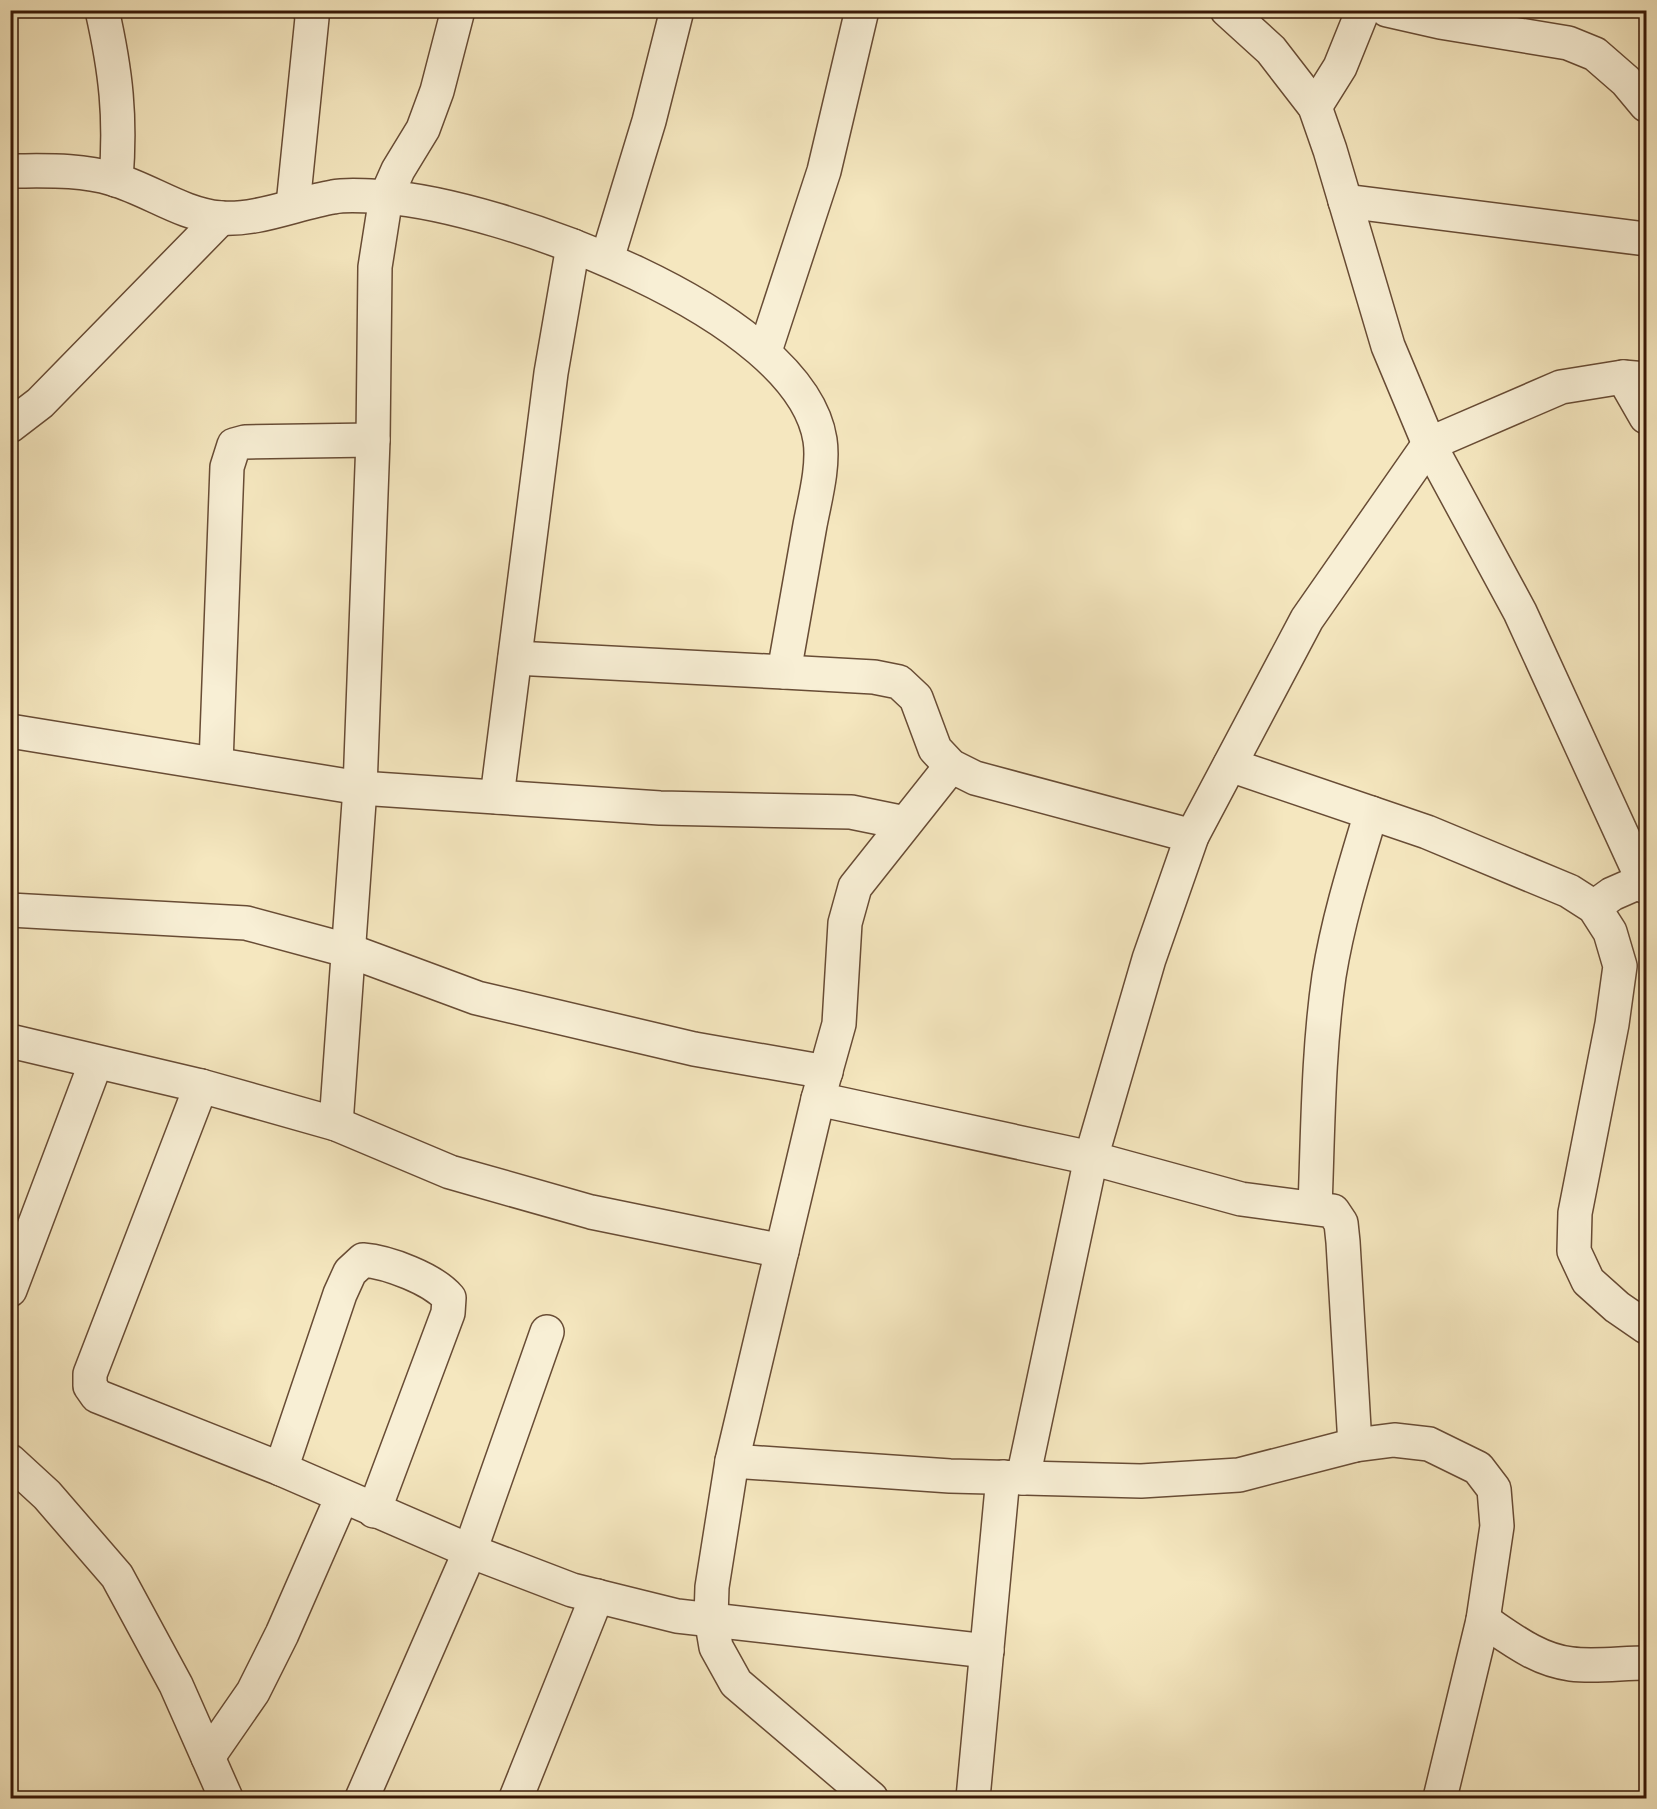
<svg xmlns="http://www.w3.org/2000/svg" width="1657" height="1809" font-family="'Libre Bodoni',serif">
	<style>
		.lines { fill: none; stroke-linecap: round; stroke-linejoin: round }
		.street-casing { stroke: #684c35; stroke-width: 36 }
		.street { stroke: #f8efd5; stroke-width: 33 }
	</style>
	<rect width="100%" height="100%" fill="#f5e7bf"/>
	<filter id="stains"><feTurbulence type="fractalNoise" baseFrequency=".00333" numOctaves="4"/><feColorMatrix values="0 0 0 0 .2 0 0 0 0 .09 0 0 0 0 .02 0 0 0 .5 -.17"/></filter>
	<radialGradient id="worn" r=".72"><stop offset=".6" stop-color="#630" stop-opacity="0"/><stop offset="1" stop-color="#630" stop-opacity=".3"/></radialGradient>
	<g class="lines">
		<g class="street-casing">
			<g id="street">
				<path d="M102 10C116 72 121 117 116 180"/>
				<path d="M1227 10 1271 50 1315 107 1330 150 1388 346 1429 444 1520 612 1646 887"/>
				<path d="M1387 10 1440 22 1568 43 1595 54 1626 81 1646 105"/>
				<path d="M1315 107 1340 67 1363 10"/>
				<path d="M10 171C45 171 80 169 113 179 150 190 181 214 220 218 257 221 297 203 333 197 348 194 368 196 384 197 498 205 800 312 820 440 824 466 815 499 810 525 801 574 793 623 784 672"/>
				<path d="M1345 201 1646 239"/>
				<path d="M293 205 312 18 310 10"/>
				<path d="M607 259 649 121 677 10"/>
				<path d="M765 351 824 171 862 10"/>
				<path d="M1623 377 1646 417"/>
				<path d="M10 426 40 403 221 218"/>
				<path d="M515 658 784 672 874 677 899 682 916 698 935 749 951 766 975 778 1192 836"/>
				<path d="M10 731 360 788 660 808 851 812 905 823"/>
				<path d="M216 764 227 467 234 445 245 442 373 440"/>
				<path d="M1230 765 1427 832 1569 891 1594 907 1610 932 1620 966 1612 1024 1575 1213 1574 1251 1588 1281 1617 1307 1646 1327"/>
				<path d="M497 797 551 373 573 246"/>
				<path d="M1594 907 1612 894 1644 880"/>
				<path d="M10 910 246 923 350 951 477 998 694 1049 826 1072"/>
				<path d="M10 1041 201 1086 336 1124 450 1172 591 1212 782 1251"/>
				<path d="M201 1086 90 1374V1386L97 1396 281 1469 470 1551 572 1590 677 1616 987 1651"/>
				<path d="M818 1099 1091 1158 1241 1199 1333 1211 1341 1223 1343 1242 1355 1445"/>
				<path d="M336 1124 360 788 373 440 375 267 386 197 398 170 423 129 437 91 458 10"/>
				<path d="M1315 1207C1318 1130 1318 1052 1329 976 1338 920 1355 866 1371 813"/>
				<path d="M10 1290 96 1062"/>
				<path d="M10 1461 47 1495 117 1576 176 1685 226 1798"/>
				<path d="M732 1461 950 1476 1141 1481 1239 1475 1355 1445 1394 1440 1429 1444 1478 1468 1494 1489 1497 1526 1483 1620 1440 1798"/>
				<path d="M281 1469 340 1294 350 1272 363 1260C388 1262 433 1279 449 1298L448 1313 374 1511"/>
				<path d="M1023 1478 1091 1158 1149 959 1192 836 1307 619 1429 444 1561 387 1623 377 1646 379"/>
				<path d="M1483 1620C1510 1638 1537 1660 1571 1664 1595 1667 1622 1663 1646 1663"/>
				<path d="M208 1757 253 1692 282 1634 342 1497"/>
				<path d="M362 1798 470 1551 547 1332"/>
				<path d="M516 1798 597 1596"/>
				<path d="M871 1798 736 1683 716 1647 711 1618 712 1587 732 1461 818 1099 839 1024 845 923 855 887 951 766"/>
				<path d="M973 1798 1003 1477"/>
			</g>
		</g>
		<use href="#street" class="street"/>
	</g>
	<rect width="1657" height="1809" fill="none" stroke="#f5e7bf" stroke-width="36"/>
	<rect x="12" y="12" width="1633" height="1785" fill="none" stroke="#391807" stroke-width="3"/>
	<rect x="18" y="18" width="1621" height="1773" fill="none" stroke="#391807" stroke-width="1.5"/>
	<rect width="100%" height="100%" filter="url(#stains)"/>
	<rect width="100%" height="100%" fill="url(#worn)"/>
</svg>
